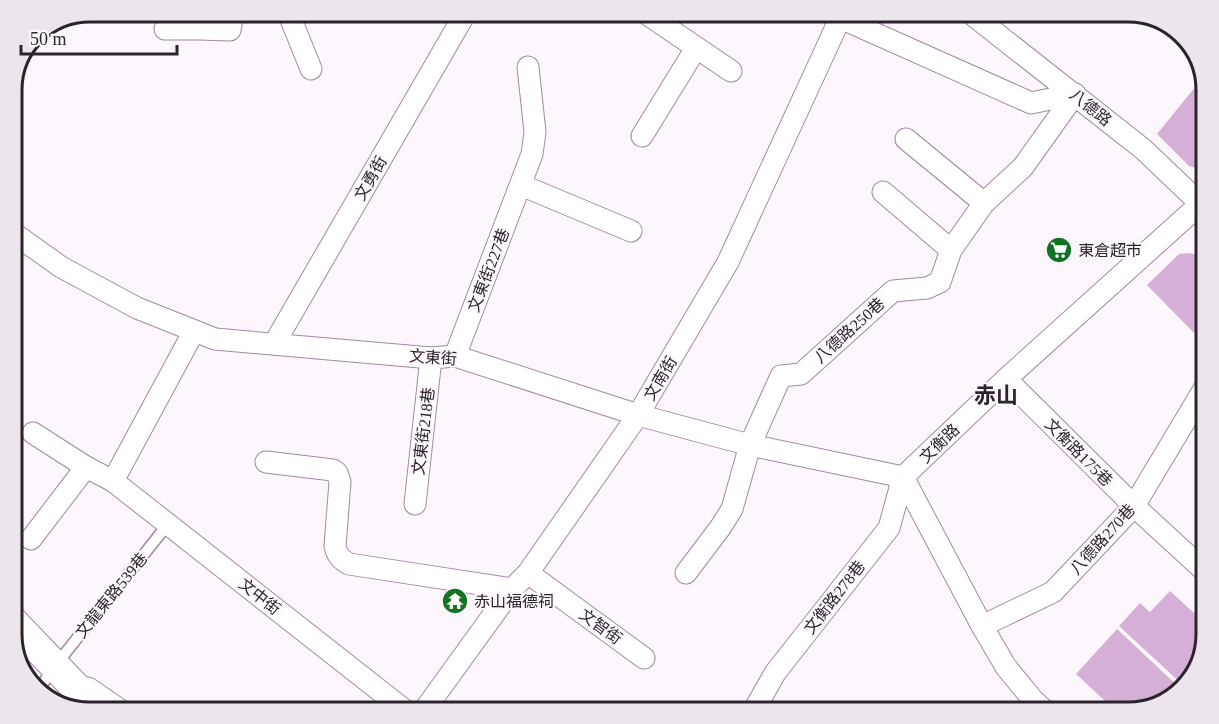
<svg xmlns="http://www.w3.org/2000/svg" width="1219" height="724" font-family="'Times New Roman','Noto Sans TC',serif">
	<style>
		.building { fill: #d6afd7 }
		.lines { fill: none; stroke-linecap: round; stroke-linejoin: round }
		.lane-casing { stroke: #a389a3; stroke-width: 13 }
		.street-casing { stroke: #a389a3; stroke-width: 23 }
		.secondary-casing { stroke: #a389a3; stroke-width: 32 }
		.lane { stroke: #fff; stroke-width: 10 }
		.street { stroke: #fff; stroke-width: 21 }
		.secondary { stroke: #fff; stroke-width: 30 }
		.labels { text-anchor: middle; stroke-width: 4.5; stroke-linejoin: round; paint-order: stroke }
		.street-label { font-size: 16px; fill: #2d232e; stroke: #fdf7fd }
		.poi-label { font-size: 16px; fill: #2d232e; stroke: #fdf7fd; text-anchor: start }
		.district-label { font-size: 22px; font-weight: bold; fill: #2d232e; stroke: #fdf7fd }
		.rim { fill: none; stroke: #2d232e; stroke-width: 3 }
	</style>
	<rect width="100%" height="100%" fill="#fdf7fd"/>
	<g class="building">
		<path d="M1196 86 1207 95V168L1203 170 1189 166 1157 134Z"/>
		<path d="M1189 253 1198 255 1207 262V307L1194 333 1147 285 1179 254Z"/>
		<path d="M1170 591 1207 625V634L1196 673 1184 686 1119 626 1140 603 1150 612Z"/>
		<path d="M1117 629 1181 689 1168 701 1129 712H1117L1076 674Z"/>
	</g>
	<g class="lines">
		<g class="lane-casing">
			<path id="lane" d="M39 689 55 666 168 524"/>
		</g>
		<g class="street-casing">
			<g id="street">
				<path d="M288 12 311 69"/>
				<path d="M644 12 731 71"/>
				<path d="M827 12 1031 103 1075 94"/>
				<path d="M969 12 1143 149 1207 210"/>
				<path d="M165 29H199L230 30 233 12"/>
				<path d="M642 136 696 48"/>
				<path d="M906 139 984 203"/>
				<path d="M521 185 631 231"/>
				<path d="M883 192 951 250"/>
				<path d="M12 232 61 267 137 308 215 339 431 358 455 356 638 415 750 445 903 477"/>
				<path d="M194 331 113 481 407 712"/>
				<path d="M274 344 466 12"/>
				<path d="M455 356 532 154 535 132 528 67"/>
				<path d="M1006 379 1134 506 1207 573"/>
				<path d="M33 433 86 467 113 481"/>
				<path d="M266 462 333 470 337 473 340 482 335 546C337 555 340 559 349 564L512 589"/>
				<path d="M903 477 1006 379 1207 198"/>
				<path d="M903 477 982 626 1006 667 1033 700 1046 712"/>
				<path d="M415 504 431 358"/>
				<path d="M31 539 86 467"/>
				<path d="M528 573 644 658"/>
				<path d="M686 573 720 528 732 509 750 445 781 376 801 374 893 291 927 288 940 282 951 250 984 203 1023 167 1075 94"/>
				<path d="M982 626 1053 592 1134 506 1207 384"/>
				<path d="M88 688 123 712"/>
				<path d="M423 712 512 589 528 573 638 415 728 262 843 12"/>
				<path d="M753 712 775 673 889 528 903 477"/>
			</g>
		</g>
		<g class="secondary-casing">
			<path id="secondary" d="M12 621 99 712"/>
		</g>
		<use href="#lane" class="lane"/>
		<use href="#street" class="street"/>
		<use href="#secondary" class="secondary"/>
	</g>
	<defs>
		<g id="supermarket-disc" transform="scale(1.35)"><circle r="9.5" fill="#127323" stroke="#fdf7fd"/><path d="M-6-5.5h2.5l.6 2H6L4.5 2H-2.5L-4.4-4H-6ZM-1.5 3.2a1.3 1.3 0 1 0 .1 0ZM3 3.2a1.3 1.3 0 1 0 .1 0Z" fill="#fff"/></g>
		<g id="temple-disc" transform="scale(1.35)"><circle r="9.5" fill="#127323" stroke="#fdf7fd"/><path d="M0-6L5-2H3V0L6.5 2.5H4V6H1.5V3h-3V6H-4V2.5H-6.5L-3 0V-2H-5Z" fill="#fff"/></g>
	</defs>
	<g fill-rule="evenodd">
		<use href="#supermarket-disc" x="1059" y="250"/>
		<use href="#temple-disc" x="455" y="601"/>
	</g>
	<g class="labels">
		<g class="street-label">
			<text transform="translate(1091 107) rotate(39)" y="6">八德路</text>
			<text transform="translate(370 178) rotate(-60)" y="6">文勇街</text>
			<text transform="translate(488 270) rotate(-69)" y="6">文東街227巷</text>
			<text transform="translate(849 330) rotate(-42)" y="6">八德路250巷</text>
			<text transform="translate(433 357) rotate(4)" y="6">文東街</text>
			<text transform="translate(660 378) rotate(-59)" y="6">文南街</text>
			<text transform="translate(423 431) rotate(-83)" y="6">文東街218巷</text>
			<text transform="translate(939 443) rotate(-44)" y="6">文衡路</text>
			<text transform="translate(1079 452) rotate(45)" y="6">文衡路175巷</text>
			<text transform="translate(1102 539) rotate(-48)" y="6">八德路270巷</text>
			<text transform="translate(111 595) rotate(-51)" y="6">文龍東路539巷</text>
			<text transform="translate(260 596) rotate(38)" y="6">文中街</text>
			<text transform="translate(834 597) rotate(-52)" y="6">文衡路278巷</text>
			<text transform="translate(601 626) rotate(36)" y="6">文智街</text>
		</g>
		<g class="poi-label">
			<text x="1078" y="256">東倉超市</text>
			<text x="474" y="607">赤山福德祠</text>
		</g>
		<g class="district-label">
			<text x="996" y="403">赤山</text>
		</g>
	</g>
	<path d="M0 0H1219V724H0ZM90 22H1128A68 68 0 0 1 1196 90V634A68 68 0 0 1 1128 702H90A68 68 0 0 1 22 634V90A68 68 0 0 1 90 22Z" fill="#ece6ec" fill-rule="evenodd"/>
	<path class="rim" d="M90 22H1128A68 68 0 0 1 1196 90V634A68 68 0 0 1 1128 702H90A68 68 0 0 1 22 634V90A68 68 0 0 1 90 22Z"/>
	<path d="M21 45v9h156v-9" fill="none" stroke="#2d232e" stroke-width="3"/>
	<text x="30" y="45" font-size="18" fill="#2d232e" stroke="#fdf7fd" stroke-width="4.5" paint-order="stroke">50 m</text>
</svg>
